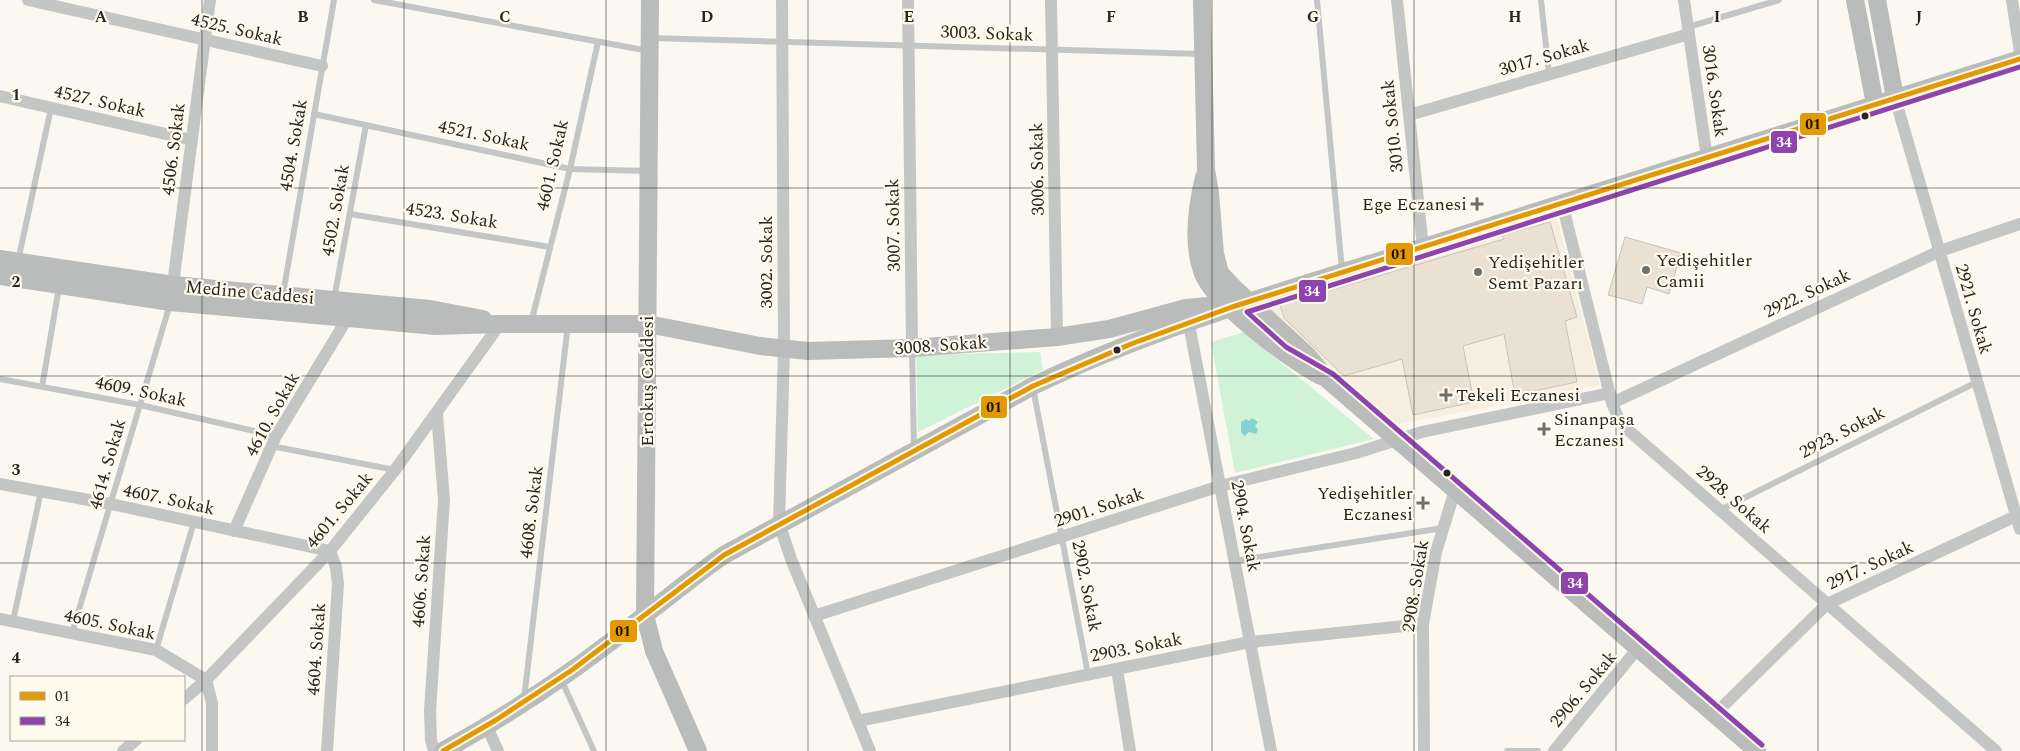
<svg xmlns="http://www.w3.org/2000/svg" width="2020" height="751" font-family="Spectral,serif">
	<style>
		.commercial { fill: #f8eee0 }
		.green { fill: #d0f3d7 }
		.water { fill: #85d2d0 }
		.building { fill: #eae1d3; stroke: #c5c3bd }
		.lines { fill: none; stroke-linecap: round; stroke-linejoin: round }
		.lane { stroke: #c4c6c6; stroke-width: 6 }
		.street { stroke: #c4c6c6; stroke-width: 12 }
		.secondary { stroke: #b9bcbb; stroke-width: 18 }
		.bus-1-casing { stroke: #fefaec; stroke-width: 9 }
		.bus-2-casing { stroke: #fefaec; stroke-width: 9 }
		.bus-1 { stroke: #e29903; stroke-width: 5 }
		.bus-2 { stroke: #8e44ad; stroke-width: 5 }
		.grid { fill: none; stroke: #262520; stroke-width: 1; stroke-opacity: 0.55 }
		.bus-dot { fill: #262520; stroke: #fefaec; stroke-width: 2 }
		.poi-dot { fill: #706f69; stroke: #fefaec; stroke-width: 2 }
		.labels { text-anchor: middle; stroke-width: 4.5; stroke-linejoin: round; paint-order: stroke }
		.street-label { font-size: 18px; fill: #262520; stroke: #fefaec }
		.poi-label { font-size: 18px; fill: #262520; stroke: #fefaec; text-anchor: start }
		.grid-label { font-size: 16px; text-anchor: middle; font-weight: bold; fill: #262520; stroke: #fefaec; stroke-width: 4.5; stroke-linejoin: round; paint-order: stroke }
		.line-badge { stroke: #fefaec; stroke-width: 2 }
		.badge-label { font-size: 14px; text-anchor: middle; font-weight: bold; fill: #fff }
		.pale-badge-label { font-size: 14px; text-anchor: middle; font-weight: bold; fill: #111 }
	</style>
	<rect width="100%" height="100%" fill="#faf8f0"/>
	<path class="commercial" d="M1556 214 1600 385 1396 425 1332 372 1267 305Z"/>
	<g class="green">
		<path d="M1244 332 1374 439 1235 473 1211 342Z"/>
		<path d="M1040 352 1043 370 918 432 916 355Z"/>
	</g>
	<path class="water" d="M1252 418 1258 422 1255 426 1258 430 1256 434 1249 432 1244 436 1241 431V422L1246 419 1249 421Z"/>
	<g class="building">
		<path d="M1550 222 1577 317 1565 321 1577 382 1515 395 1504 334 1463 346 1474 402 1413 415 1402 359 1344 376 1284 318 1280 305 1504 239 1502 235Z"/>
		<path d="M1625 237 1681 253 1669 294 1647 287 1642 304 1608 295Z"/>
	</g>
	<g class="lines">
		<g class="lane">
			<path d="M374 0 649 51"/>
			<path d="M1317 0 1342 270"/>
			<path d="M1541 0 1549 74"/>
			<path d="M1688 27 1779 0"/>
			<path d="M651 38 1201 54"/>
			<path d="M314 114 570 169 647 171"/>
			<path d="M350 214 550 247"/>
			<path d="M18 261 51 108"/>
			<path d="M283 294 334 0"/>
			<path d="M334 299 366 125"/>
			<path d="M531 323 570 169 598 42"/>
			<path d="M912 349 914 449"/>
			<path d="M0 379 140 405 276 436"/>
			<path d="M42 387 59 287"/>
			<path d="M1033 388 1088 674"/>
			<path d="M271 446 395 470"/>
			<path d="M1720 510 1977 382"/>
			<path d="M1234 561 1443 528"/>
			<path d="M13 621 41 491"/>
			<path d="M72 633 170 304"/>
			<path d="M156 650 194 522"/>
			<path d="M561 679 594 751"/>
			<path d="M524 699 568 324"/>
			<path d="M1507 751H1538"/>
		</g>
		<g class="street">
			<path d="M28 0 322 66"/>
			<path d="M782 0 784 350 779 523 791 559 870 751"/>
			<path d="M908 0 912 348"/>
			<path d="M1051 0 1057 337"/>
			<path d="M1397 0 1423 248"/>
			<path d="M1684 0 1707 158"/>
			<path d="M2012 0 2020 52"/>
			<path d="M0 96 192 140"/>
			<path d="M1895 98 2020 529"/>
			<path d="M1409 115 1689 34"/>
			<path d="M1562 203 1612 403 1618 417 1627 429 1996 751"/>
			<path d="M172 292 210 0"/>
			<path d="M1187 314 1271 751"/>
			<path d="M1612 403 1940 251 2020 224"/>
			<path d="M0 484 111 504 330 551 336 567 338 584 327 751"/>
			<path d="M234 531 276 436 347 319"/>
			<path d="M814 616 1220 486 1356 453 1422 432 1610 393"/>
			<path d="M0 619 156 650 206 680 212 703V751"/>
			<path d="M1117 669 1130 751"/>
			<path d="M184 699 206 680 330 551 395 470 500 324"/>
			<path d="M1715 714 1827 604 2016 516"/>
			<path d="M858 721 1250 642 1423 624"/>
			<path d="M487 727 498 751"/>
			<path d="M123 751 136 740"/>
			<path d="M434 751 431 740 430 711 444 500 437 414"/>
			<path d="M1424 751 1423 624 1436 552 1455 490"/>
			<path d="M1554 751 1638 648"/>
		</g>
		<g class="secondary">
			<path d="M650 0 645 615 654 651 698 751"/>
			<path d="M1202 0 1206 169 1210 193 1215 254 1220 273 1234 288 1308 356 1328 380 1757 751"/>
			<path d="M1855 0 1875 104"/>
			<path d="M1877 0 1895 98"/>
			<path d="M1204 177C1197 206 1192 242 1202 271 1212 302 1291 361 1321 376"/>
			<path d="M0 259 174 285 430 309 483 319"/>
			<path d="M0 276 170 302 436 326 500 324H648L760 346 808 351 912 348 1057 337 1109 329 1186 308 1208 306 1224 308"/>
			<path d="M443 751C514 712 582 666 645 615 672 595 696 574 724 555L1033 386C1161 324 1301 286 1437 243 1631 182 1825 120 2020 59"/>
		</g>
		<g class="bus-1-casing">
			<path id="bus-1" d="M443 751 496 720 572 670 724 555 1033 386 1131 344 1232 307 2020 59"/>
		</g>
		<g class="bus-2-casing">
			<path id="bus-2" d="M1762 745 1333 374 1286 347 1247 312 2020 67"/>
		</g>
		<use href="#bus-1" class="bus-1"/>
		<use href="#bus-2" class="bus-2"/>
	</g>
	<path class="grid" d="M202 0V751M404 0V751M606 0V751M808 0V751M1010 0V751M1212 0V751M1414 0V751M1616 0V751M1818 0V751M0 188H2020M0 376H2020M0 563H2020"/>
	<g class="bus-dot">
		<circle cx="1865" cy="116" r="4.5"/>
		<circle cx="1117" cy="350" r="4.5"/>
		<circle cx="1447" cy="473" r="4.5"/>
	</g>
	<g class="poi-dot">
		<path d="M1474.5 196.5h5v5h5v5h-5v5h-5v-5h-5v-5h5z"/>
		<circle cx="1646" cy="270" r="5"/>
		<circle cx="1478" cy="272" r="5"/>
		<path d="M1443.5 387.5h5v5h5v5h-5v5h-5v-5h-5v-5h5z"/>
		<path d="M1541.5 421.5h5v5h5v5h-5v5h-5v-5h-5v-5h5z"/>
		<path d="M1420.5 495.5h5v5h5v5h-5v5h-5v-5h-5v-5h5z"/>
	</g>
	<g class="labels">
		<g class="street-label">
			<text transform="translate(237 29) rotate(13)" y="6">4525. Sokak</text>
			<text transform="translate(987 33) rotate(2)" y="6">3003. Sokak</text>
			<text transform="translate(1544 57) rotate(-16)" y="6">3017. Sokak</text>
			<text transform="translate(1715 91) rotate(82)" y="6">3016. Sokak</text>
			<text transform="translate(100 101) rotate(13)" y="6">4527. Sokak</text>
			<text transform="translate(1392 126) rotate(-96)" y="6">3010. Sokak</text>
			<text transform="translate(484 135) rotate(12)" y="6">4521. Sokak</text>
			<text transform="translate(293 145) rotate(-80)" y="6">4504. Sokak</text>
			<text transform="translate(173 149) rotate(-83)" y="6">4506. Sokak</text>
			<text transform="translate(552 165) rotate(-77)" y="6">4601. Sokak</text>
			<text transform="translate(1037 169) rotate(-91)" y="6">3006. Sokak</text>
			<text transform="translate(335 210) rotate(-80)" y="6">4502. Sokak</text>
			<text transform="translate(452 215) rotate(9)" y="6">4523. Sokak</text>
			<text transform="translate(893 225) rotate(-91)" y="6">3007. Sokak</text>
			<text transform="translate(766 262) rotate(-90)" y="6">3002. Sokak</text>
			<text transform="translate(250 292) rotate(5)" y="6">Medine Caddesi</text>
			<text transform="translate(1807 293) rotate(-25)" y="6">2922. Sokak</text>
			<text transform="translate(1974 309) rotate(74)" y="6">2921. Sokak</text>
			<text transform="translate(941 345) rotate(-4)" y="6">3008. Sokak</text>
			<text transform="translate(647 381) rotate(-90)" y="6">Ertokuş Caddesi</text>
			<text transform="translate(141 391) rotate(12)" y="6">4609. Sokak</text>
			<text transform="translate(272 414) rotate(-61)" y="6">4610. Sokak</text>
			<text transform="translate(1842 432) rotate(-27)" y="6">2923. Sokak</text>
			<text transform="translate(107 464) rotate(-74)" y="6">4614. Sokak</text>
			<text transform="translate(169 499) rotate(12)" y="6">4607. Sokak</text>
			<text transform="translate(1734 499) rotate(41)" y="6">2928. Sokak</text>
			<text transform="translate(1099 507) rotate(-18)" y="6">2901. Sokak</text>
			<text transform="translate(339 510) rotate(-50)" y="6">4601. Sokak</text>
			<text transform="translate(531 512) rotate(-83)" y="6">4608. Sokak</text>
			<text transform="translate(1246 526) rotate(79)" y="6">2904. Sokak</text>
			<text transform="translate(1870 565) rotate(-25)" y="6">2917. Sokak</text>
			<text transform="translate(421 581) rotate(-86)" y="6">4606. Sokak</text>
			<text transform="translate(1087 586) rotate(79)" y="6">2902. Sokak</text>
			<text transform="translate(1415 586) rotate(-81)" y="6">2908. Sokak</text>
			<text transform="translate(110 624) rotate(12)" y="6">4605. Sokak</text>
			<text transform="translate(1136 647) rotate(-11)" y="6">2903. Sokak</text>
			<text transform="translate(316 649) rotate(-86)" y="6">4604. Sokak</text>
			<text transform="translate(1583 689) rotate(-50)" y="6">2906. Sokak</text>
		</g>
		<g class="poi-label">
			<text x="1467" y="210" text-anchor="end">Ege Eczanesi</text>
			<text x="1656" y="266">Yedişehitler<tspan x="1656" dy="21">Camii</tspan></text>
			<text x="1488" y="268">Yedişehitler<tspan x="1488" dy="21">Semt Pazarı</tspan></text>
			<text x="1456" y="401">Tekeli Eczanesi</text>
			<text x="1554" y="425">Sinanpaşa<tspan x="1554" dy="21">Eczanesi</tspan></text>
			<text x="1413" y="499" text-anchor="end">Yedişehitler<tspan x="1413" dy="21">Eczanesi</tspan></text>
		</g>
	</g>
	<g class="grid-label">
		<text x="101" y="22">A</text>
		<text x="303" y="22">B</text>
		<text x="505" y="22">C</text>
		<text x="707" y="22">D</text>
		<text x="909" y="22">E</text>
		<text x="1111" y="22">F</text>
		<text x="1313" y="22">G</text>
		<text x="1515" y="22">H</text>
		<text x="1717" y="22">I</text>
		<text x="1919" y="22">J</text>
		<text x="16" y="100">1</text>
		<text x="16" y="287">2</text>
		<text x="16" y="475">3</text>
		<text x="16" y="663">4</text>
	</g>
	<g class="line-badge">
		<rect x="1799" y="112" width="28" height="24" rx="5" fill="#e29903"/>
		<rect x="1770" y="130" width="28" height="24" rx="5" fill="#8e44ad"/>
		<rect x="1385" y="242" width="29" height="24" rx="5" fill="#e29903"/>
		<rect x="1298" y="279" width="29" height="24" rx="5" fill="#8e44ad"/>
		<rect x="980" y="395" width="28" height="24" rx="5" fill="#e29903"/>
		<rect x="1560" y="571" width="29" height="24" rx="5" fill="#8e44ad"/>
		<rect x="609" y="619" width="29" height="24" rx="5" fill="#e29903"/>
	</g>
	<g class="badge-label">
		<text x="1784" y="147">34</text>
		<text x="1312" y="296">34</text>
		<text x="1575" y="588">34</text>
	</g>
	<g class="pale-badge-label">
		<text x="1813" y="129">01</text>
		<text x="1399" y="259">01</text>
		<text x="994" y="412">01</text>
		<text x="623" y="636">01</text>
	</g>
	<rect x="10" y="676" width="175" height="65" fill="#fefaec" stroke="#a8a59a"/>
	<rect x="20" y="692" width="25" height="8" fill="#e29903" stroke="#a8a59a"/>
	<text x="55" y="701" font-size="15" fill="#262520">01</text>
	<rect x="20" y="717" width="25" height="8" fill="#8e44ad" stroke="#a8a59a"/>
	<text x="55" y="726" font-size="15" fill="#262520">34</text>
</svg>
